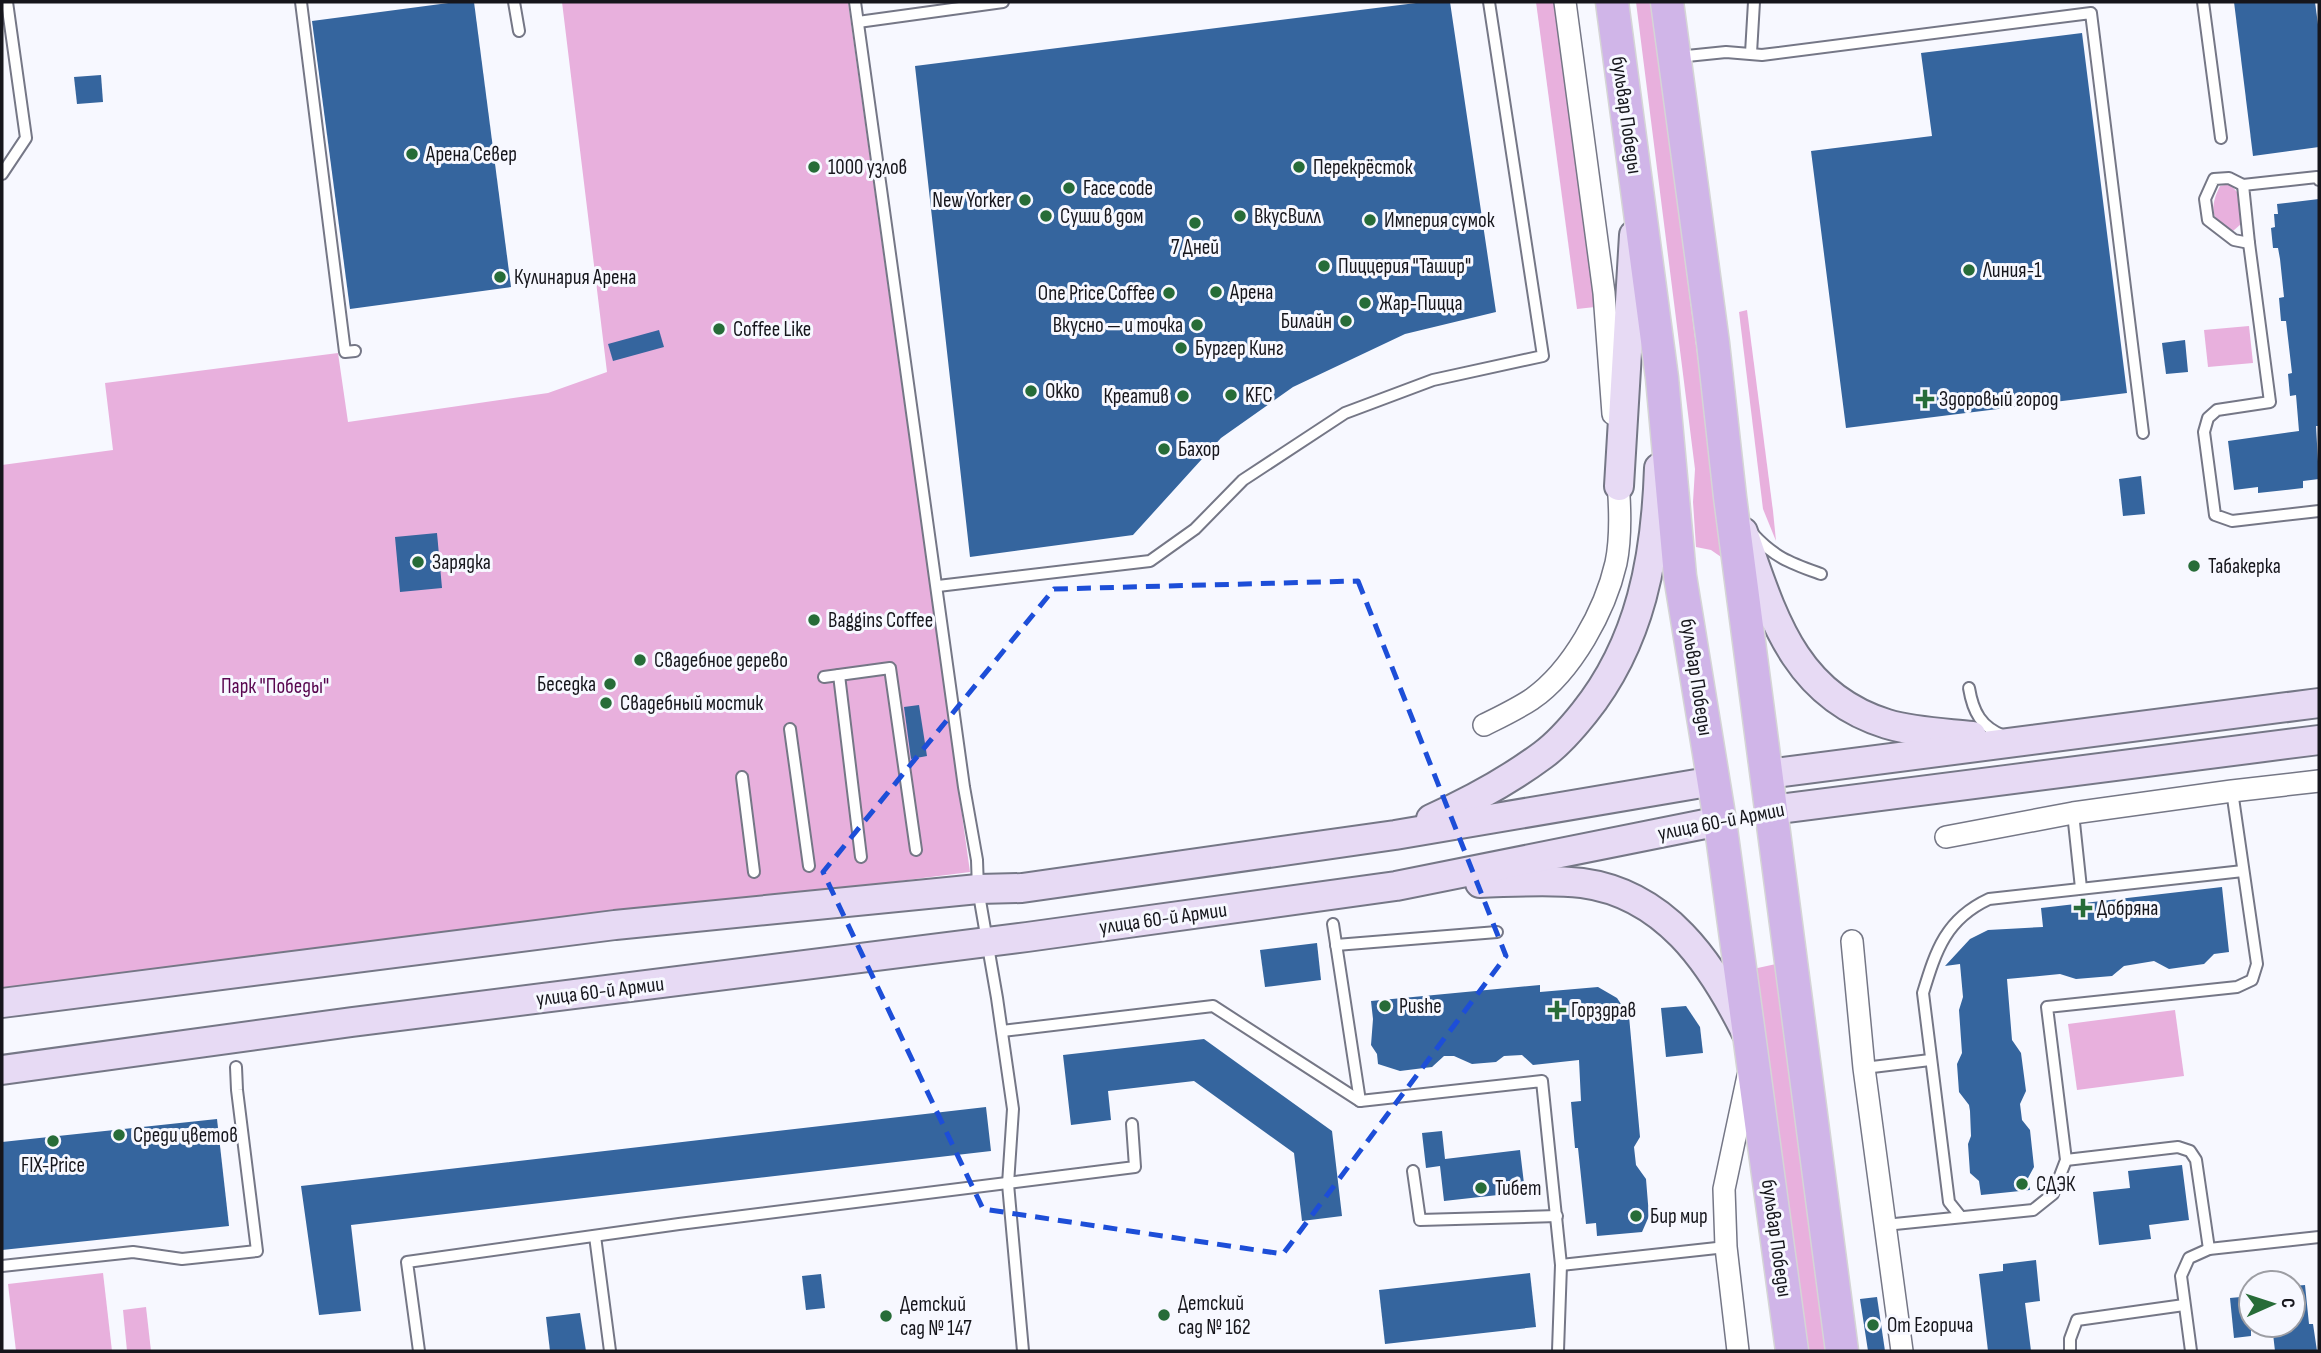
<svg xmlns="http://www.w3.org/2000/svg" width="2321" height="1353" font-family="'Sofia Sans Condensed',sans-serif">
	<style>
		.green { fill: #e8b0dd }
		.building { fill: #35659e }
		.lines { fill: none; stroke-linecap: round; stroke-linejoin: round }
		.lane-casing { stroke: #757786; stroke-width: 14 }
		.street-casing { stroke: #757786; stroke-width: 24 }
		.secondary-casing { stroke: #757786; stroke-width: 32 }
		.primary-casing { stroke: #d5d5d6; stroke-width: 35 }
		.lane { stroke: #fff; stroke-width: 10 }
		.street { stroke: #fff; stroke-width: 21 }
		.secondary { stroke: #e7daf4; stroke-width: 28 }
		.primary { stroke: #d0b5e8; stroke-width: 32 }
		.marked { fill: none; stroke: #1d4ed8; stroke-width: 5; stroke-dasharray: 14 9; stroke-linejoin: round }
		.poi-dot { fill: #276c38; stroke: #f7f8ff; stroke-width: 2.5 }
		.labels { text-anchor: middle; stroke-width: 6; stroke-linejoin: round; paint-order: stroke }
		.street-label { font-size: 21px; fill: #16161c; stroke: #f7f8ff }
		.poi-label { font-size: 21px; fill: #16161c; stroke: #f7f8ff; text-anchor: start }
		.park-label { font-size: 21px; fill: #58064f; stroke: #f7f8ff }
	</style>
	<rect width="100%" height="100%" fill="#f7f8ff"/>
	<g class="green">
		<path d="M562 2H848L970 872 2 995V465L113 450 105 383 338 353 348 422 548 393 607 372Z"/>
		<path d="M1536 2H1556L1595 307 1577 309Z"/>
		<path d="M1636 2H1651L1724 559 1711 550 1696 547 1693 502 1695 469Z"/>
		<path d="M2230 184 2237 192 2241 224 2233 231C2209 222 2210 206 2220 186Z"/>
		<path d="M1747 310 1773 511 1776 541 1763 509 1739 312Z"/>
		<path d="M2249 326 2253 363 2208 367 2204 330Z"/>
		<path d="M1776 964 1826 1351H1803L1753 969Z"/>
		<path d="M2175 1010 2184 1076 2077 1090 2068 1024Z"/>
		<path d="M103 1273 112 1351H16L8 1284Z"/>
		<path d="M146 1307 151 1351H127L123 1310Z"/>
	</g>
	<g class="building">
		<path d="M456 2H474L511 287 350 309 312 21Z"/>
		<path d="M1424 2H1450L1496 312 1405 334 1293 387 1221 438 1133 535 970 557 915 66Z"/>
		<path d="M2234 2H2315L2319 32V147L2253 156Z"/>
		<path d="M2082 33 2127 393 1846 428 1811 151 1932 136 1921 53Z"/>
		<path d="M101 75 103 102 77 104 74 77Z"/>
		<path d="M2319 199V426H2316L2319 479 2303 481V488L2258 493V487L2234 490 2228 441 2299 431 2296 395 2290 396 2288 374 2292 373 2286 321H2281L2279 298 2284 297 2280 259 2278 248H2273L2271 228 2275 227 2274 214H2278L2277 204Z"/>
		<path d="M659 330 664 347 613 361 608 344Z"/>
		<path d="M2185 340 2188 372 2166 374 2162 343Z"/>
		<path d="M2141 476 2145 514 2123 516 2119 479Z"/>
		<path d="M437 533 442 588 400 592 395 537Z"/>
		<path d="M919 705 927 756 911 759 904 707Z"/>
		<path d="M2222 887 2229 952 2214 954 2204 964 2169 969 2154 961 2124 966 2112 976 2076 979 2060 974 2007 979 2012 1040 2021 1053 2026 1091 2020 1104 2022 1120 2030 1130 2034 1167 2028 1178 2030 1190 1981 1195 1979 1181 1970 1173 1968 1144 1971 1136 1970 1111 1969 1105 1959 1092 1957 1064 1962 1053 1959 1010 1963 997 1960 964 1945 966 1970 939 1988 930 2043 927 2041 908Z"/>
		<path d="M1317 943 1321 980 1265 987 1260 950Z"/>
		<path d="M1540 985V992L1598 987 1617 998 1629 1016 1640 1137 1634 1147 1636 1165 1646 1179 1649 1216 1642 1232 1597 1236 1596 1223 1586 1224 1578 1148H1575L1571 1102 1581 1101 1579 1060 1533 1065 1522 1055 1504 1056 1496 1062 1472 1064 1454 1056H1444L1432 1067 1400 1071 1378 1064 1377 1054 1371 1045 1373 1019 1371 1001Z"/>
		<path d="M1686 1006 1700 1027 1703 1053 1666 1057 1661 1008Z"/>
		<path d="M1204 1039 1332 1131 1342 1216 1302 1221 1294 1153 1194 1081 1108 1091 1111 1120 1071 1125 1063 1055Z"/>
		<path d="M986 1107 991 1151 351 1225 361 1311 319 1315 301 1186Z"/>
		<path d="M217 1119 229 1226 2 1250V1142Z"/>
		<path d="M1442 1131 1445 1159 1520 1150 1525 1192 1444 1201 1440 1166 1426 1168 1422 1133Z"/>
		<path d="M2182 1165 2189 1220 2149 1225 2151 1239 2099 1245 2093 1192 2130 1188 2128 1171Z"/>
		<path d="M2036 1260 2040 1301 2025 1303 2031 1351H1988L1979 1274 2003 1271V1264Z"/>
		<path d="M1530 1273 1536 1327 1385 1344 1379 1290Z"/>
		<path d="M821 1274 825 1308 806 1310 802 1276Z"/>
		<path d="M2305 1285 2309 1324H2313L2317 1351H2275L2272 1325H2293V1286Z"/>
		<path d="M2251 1296V1336L2234 1338 2230 1298Z"/>
		<path d="M1877 1297 1885 1351H1868L1860 1299Z"/>
		<path d="M580 1313 586 1351H550L546 1317Z"/>
	</g>
	<g class="lines">
		<g class="lane-casing">
			<g id="lane">
				<path d="M301 2 345 352 355 351"/>
				<path d="M514 2 519 31"/>
				<path d="M855 2 964 787 977 860 978 889 997 998 1013 1109 1008 1184 1023 1351"/>
				<path d="M2203 2 2221 138"/>
				<path d="M858 22 1003 2"/>
				<path d="M1751 53 1754 2"/>
				<path d="M1677 57 1726 52 1762 55 2091 13 2143 433"/>
				<path d="M2 174 26 138 7 2"/>
				<path d="M2319 180 2317 177 2243 185 2249 243 2270 402 2217 410 2208 418 2204 432 2215 515 2232 521 2319 511"/>
				<path d="M2243 185 2229 178 2214 179 2205 199 2208 220 2234 240 2249 243"/>
				<path d="M1753 534C1775 558 1791 563 1821 574"/>
				<path d="M938 586 1150 561 1195 529 1243 480 1345 413 1433 380 1543 356 1489 2"/>
				<path d="M839 675 861 857"/>
				<path d="M824 677 890 668 916 850"/>
				<path d="M1969 688C1973 712 1981 727 2004 736"/>
				<path d="M790 729 809 866"/>
				<path d="M742 777 754 872"/>
				<path d="M2073 813 2081 888"/>
				<path d="M1333 924 1360 1101"/>
				<path d="M1336 945 1497 932"/>
				<path d="M1002 1031 1213 1006 1360 1101 1542 1081 1561 1265 1726 1247"/>
				<path d="M1864 1068 1930 1060"/>
				<path d="M2066 1160 2178 1147 2190 1151 2196 1160 2209 1249"/>
				<path d="M1413 1171 1420 1220 1557 1216"/>
				<path d="M1961 1217 1949 1202 1923 993C1936 950 1946 919 1989 899L2243 871"/>
				<path d="M1885 1225 2033 1210 2053 1194 2066 1160 2047 1007 2237 987 2252 980 2257 964 2232 791"/>
				<path d="M595 1236 610 1351"/>
				<path d="M2 1266 133 1252 182 1259 257 1251 237 1090 236 1067"/>
				<path d="M419 1351 407 1262 679 1224 1135 1167 1132 1124"/>
				<path d="M1558 1351 1561 1265"/>
				<path d="M2070 1351V1339L2077 1320 2184 1305"/>
				<path d="M2191 1351 2181 1276 2189 1258 2209 1249 2319 1237"/>
			</g>
		</g>
		<g class="street-casing">
			<g id="street">
				<path d="M1565 2 1604 293 1613 414"/>
				<path d="M1484 725C1500 717 1517 709 1532 699 1572 671 1605 611 1616 563 1622 534 1620 501 1617 471"/>
				<path d="M1946 837 2073 813 2232 791 2319 781"/>
				<path d="M1852 941 1864 1068 1902 1351"/>
				<path d="M1738 1351 1726 1247 1724 1189 1748 1076"/>
			</g>
		</g>
		<g class="secondary-casing">
			<g id="secondary">
				<path d="M1619 486 1634 235"/>
				<path d="M1743 532C1772 614 1793 695 1887 724 1914 732 1944 733 1972 736"/>
				<path d="M1767 774 2319 703"/>
				<path d="M1772 810 2319 740"/>
				<path d="M1431 819C1471 801 1508 781 1543 755 1558 744 1572 728 1584 713 1641 642 1656 557 1659 468"/>
				<path d="M1480 883C1514 882 1548 879 1582 883 1665 894 1711 962 1746 1032"/>
				<path d="M2 1003 615 925 978 889 1022 888 1395 835 1714 781"/>
				<path d="M2 1070 352 1022 1027 937 1396 886 1720 821"/>
			</g>
		</g>
		<g class="primary-casing">
			<g id="primary">
				<path d="M1612 2 1662 378 1680 576 1720 821 1792 1351"/>
				<path d="M1667 2 1713 343 1730 497 1842 1351"/>
			</g>
		</g>
		<use href="#lane" class="lane"/>
		<use href="#street" class="street"/>
		<use href="#secondary" class="secondary"/>
		<use href="#primary" class="primary"/>
	</g>
	<path class="marked" d="M1358 581 1506 956 1283 1254 983 1209 823 872 1054 589Z"/>
	<g class="poi-dot">
		<circle cx="412" cy="154" r="7"/>
		<circle cx="814" cy="167" r="7"/>
		<circle cx="1299" cy="167" r="7"/>
		<circle cx="1069" cy="188" r="7"/>
		<circle cx="1025" cy="200" r="7"/>
		<circle cx="1046" cy="216" r="7"/>
		<circle cx="1240" cy="216" r="7"/>
		<circle cx="1370" cy="220" r="7"/>
		<circle cx="1195" cy="223" r="7"/>
		<circle cx="1324" cy="266" r="7"/>
		<circle cx="1969" cy="270" r="7"/>
		<circle cx="500" cy="277" r="7"/>
		<circle cx="1216" cy="292" r="7"/>
		<circle cx="1169" cy="293" r="7"/>
		<circle cx="1365" cy="303" r="7"/>
		<circle cx="1346" cy="321" r="7"/>
		<circle cx="1197" cy="325" r="7"/>
		<circle cx="719" cy="329" r="7"/>
		<circle cx="1181" cy="348" r="7"/>
		<circle cx="1031" cy="391" r="7"/>
		<circle cx="1231" cy="395" r="7"/>
		<circle cx="1183" cy="396" r="7"/>
		<path d="M1921.5 388.5h7v7h7v7h-7v7h-7v-7h-7v-7h7z"/>
		<circle cx="1164" cy="449" r="7"/>
		<circle cx="418" cy="562" r="7"/>
		<circle cx="2194" cy="566" r="7"/>
		<circle cx="814" cy="620" r="7"/>
		<circle cx="640" cy="660" r="7"/>
		<circle cx="610" cy="684" r="7"/>
		<circle cx="606" cy="703" r="7"/>
		<path d="M2079.5 897.5h7v7h7v7h-7v7h-7v-7h-7v-7h7z"/>
		<circle cx="1385" cy="1006" r="7"/>
		<path d="M1553.5 999.5h7v7h7v7h-7v7h-7v-7h-7v-7h7z"/>
		<circle cx="119" cy="1135" r="7"/>
		<circle cx="53" cy="1141" r="7"/>
		<circle cx="2022" cy="1184" r="7"/>
		<circle cx="1481" cy="1188" r="7"/>
		<circle cx="1636" cy="1216" r="7"/>
		<circle cx="1164" cy="1315" r="7"/>
		<circle cx="886" cy="1316" r="7"/>
		<circle cx="1873" cy="1325" r="7"/>
	</g>
	<g class="labels">
		<g class="street-label">
			<text transform="translate(1627 115) rotate(82)" y="7">бульвар Победы</text>
			<text transform="translate(1697 677) rotate(81)" y="7">бульвар Победы</text>
			<text transform="translate(1721 821) rotate(-11)" y="7">улица 60-й Армии</text>
			<text transform="translate(1163 918) rotate(-8)" y="7">улица 60-й Армии</text>
			<text transform="translate(600 991) rotate(-7)" y="7">улица 60-й Армии</text>
			<text transform="translate(1777 1238) rotate(82)" y="7">бульвар Победы</text>
		</g>
		<g class="poi-label">
			<text x="426" y="161">Арена Север</text>
			<text x="828" y="174">1000 узлов</text>
			<text x="1313" y="174">Перекрёсток</text>
			<text x="1083" y="195">Face code</text>
			<text x="1011" y="207" text-anchor="end">New Yorker</text>
			<text x="1060" y="223">Суши в дом</text>
			<text x="1254" y="223">ВкусВилл</text>
			<text x="1384" y="227">Империя сумок</text>
			<text x="1195" y="254" text-anchor="middle">7 Дней</text>
			<text x="1338" y="273">Пиццерия "Ташир"</text>
			<text x="1983" y="277">Линия-1</text>
			<text x="514" y="284">Кулинария Арена</text>
			<text x="1230" y="299">Арена</text>
			<text x="1155" y="300" text-anchor="end">One Price Coffee</text>
			<text x="1379" y="310">Жар-Пицца</text>
			<text x="1332" y="328" text-anchor="end">Билайн</text>
			<text x="1183" y="332" text-anchor="end">Вкусно — и точка</text>
			<text x="733" y="336">Coffee Like</text>
			<text x="1195" y="355">Бургер Кинг</text>
			<text x="1045" y="398">Okko</text>
			<text x="1245" y="402">KFC</text>
			<text x="1169" y="403" text-anchor="end">Креатив</text>
			<text x="1939" y="406">Здоровый город</text>
			<text x="1178" y="456">Бахор</text>
			<text x="432" y="569">Зарядка</text>
			<text x="2208" y="573">Табакерка</text>
			<text x="828" y="627">Baggins Coffee</text>
			<text x="654" y="667">Свадебное дерево</text>
			<text x="596" y="691" text-anchor="end">Беседка</text>
			<text x="620" y="710">Свадебный мостик</text>
			<text x="2097" y="915">Добряна</text>
			<text x="1399" y="1013">Pushe</text>
			<text x="1571" y="1017">Горздрав</text>
			<text x="133" y="1142">Среди цветов</text>
			<text x="53" y="1172" text-anchor="middle">FIX-Price</text>
			<text x="2036" y="1191">СДЭК</text>
			<text x="1495" y="1195">Тибет</text>
			<text x="1650" y="1223">Бир мир</text>
			<text x="1178" y="1310">Детский<tspan x="1178" dy="24">сад № 162</tspan></text>
			<text x="900" y="1311">Детский<tspan x="900" dy="24">сад № 147</tspan></text>
			<text x="1887" y="1332">От Егорича</text>
		</g>
		<g class="park-label">
			<text x="275" y="693">Парк "Победы"</text>
		</g>
	</g>
	<rect width="2321" height="1353" fill="none" stroke="#16161c" stroke-width="7"/>
	<g transform="translate(2272 1304) rotate(87)"><circle r="33" fill="#f7f8ff" stroke="#9d9ea4" stroke-width="2"/>
	<path d="M0-5L12 26L0 18L-12 26Z" fill="#276c38"/>
	<text y="-10" font-size="19" font-weight="bold" text-anchor="middle" fill="#16161c">С</text>
	</g>
</svg>
